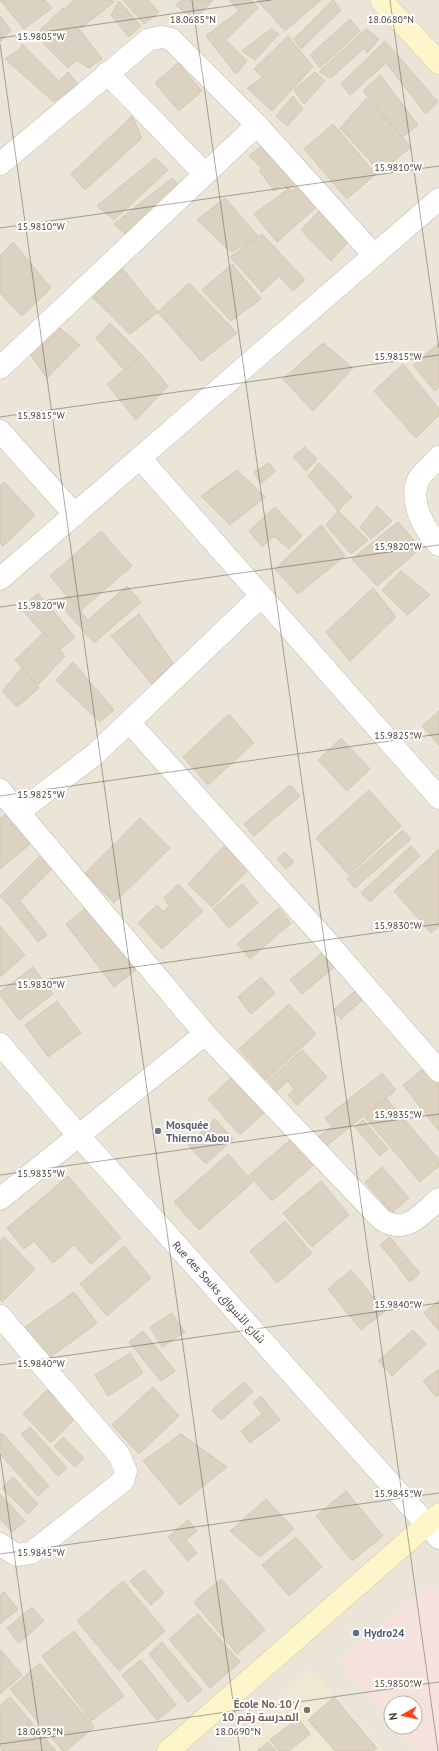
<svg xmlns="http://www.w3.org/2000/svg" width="439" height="1751" font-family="'PT Sans',Cairo,sans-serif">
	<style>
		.residential { fill: #eae5d8; fill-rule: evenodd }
		.education { fill: #efe9d3 }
		.medical { fill: #f6e2dd }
		.building { fill: #dbd2c1; stroke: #d3c8b1 }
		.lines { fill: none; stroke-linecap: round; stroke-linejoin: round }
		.street-casing { stroke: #c2bbac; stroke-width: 23 }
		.secondary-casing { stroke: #d7c998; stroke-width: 23 }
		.street { stroke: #fff; stroke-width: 22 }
		.secondary { stroke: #fff5ca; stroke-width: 22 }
		.ticks { fill: none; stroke: #4a4437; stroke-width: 1; stroke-opacity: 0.45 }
		.worship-dot { fill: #6b7280; stroke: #fff; stroke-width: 1.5 }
		.service-dot { fill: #5c6f8a; stroke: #fff; stroke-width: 1.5 }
		.education-dot { fill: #8d6e63; stroke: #fff; stroke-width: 1.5 }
		.labels { text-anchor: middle; stroke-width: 4; stroke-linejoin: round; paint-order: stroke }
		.worship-label { font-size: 11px; font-weight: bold; fill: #5b616d; stroke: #fff; text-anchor: start }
		.street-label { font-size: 11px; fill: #4a4437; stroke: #fff }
		.service-label { font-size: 11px; font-weight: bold; fill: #4e5e75; stroke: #fff; text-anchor: start }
		.education-label { font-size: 11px; font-weight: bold; fill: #785e54; stroke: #fff; text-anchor: end }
		.ticks-label { font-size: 10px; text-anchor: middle; fill: #4a4437; stroke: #fff; stroke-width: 4; stroke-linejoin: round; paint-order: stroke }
	</style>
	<rect width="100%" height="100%" fill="#f6f3ea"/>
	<path class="residential" d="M0 0H439V1751H0ZM391 1703H415V1727H391Z"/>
	<path class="education" d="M311 1669 384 1751H221Z"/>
	<path class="medical" d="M431 1582 439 1592V1751H415L394 1727H415V1703H391V1723L339 1661Z"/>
	<g class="building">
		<path d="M0 0H45L52 8 24 29Z"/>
		<path d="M75 0H111L114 2 81 28 65 8Z"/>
		<path d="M123 0H148L159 12 144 24Z"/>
		<path d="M182 0H213L194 21 176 5Z"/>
		<path d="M229 0H251L258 8 226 40 247 61 236 74 206 36 239 11Z"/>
		<path d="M257 0H321L285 31Z"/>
		<path d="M333 0 341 10 301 49 294 39Z"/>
		<path d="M119 1 141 26 129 37 111 15Z"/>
		<path d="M63 8 102 59 89 68 76 60 68 68 35 35Z"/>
		<path d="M0 16 11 30 0 42Z"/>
		<path d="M350 19 360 31 320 68 310 55Z"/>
		<path d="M271 29 279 34 255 60 242 51Z"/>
		<path d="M366 29 379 39 367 53 364 48 331 78 319 72Z"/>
		<path d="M288 36 313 67 272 111 247 88 263 77 254 69Z"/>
		<path d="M385 41 438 102 426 114 386 63 350 95 341 84Z"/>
		<path d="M22 44 59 81 68 72 78 84 54 102 5 59 20 49Z"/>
		<path d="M178 63 202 91 179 111 155 83Z"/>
		<path d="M315 72 325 81 304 104 294 90Z"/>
		<path d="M380 75 418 125 402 137 363 91Z"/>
		<path d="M293 96 303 109 287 126 276 116Z"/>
		<path d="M367 98 411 147 380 172 340 128Z"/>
		<path d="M132 116 142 138 85 190 71 174Z"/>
		<path d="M333 124 376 174 347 199 304 149Z"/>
		<path d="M268 141 300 180 288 189 282 185 274 191 259 170 262 168 249 156Z"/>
		<path d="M155 158 168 170 114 220 97 206Z"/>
		<path d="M172 178 182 189 129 237 114 224Z"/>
		<path d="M302 181 322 202 277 242 254 214 288 189 292 191Z"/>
		<path d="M225 198 259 237 231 252 197 220Z"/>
		<path d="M325 205 353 236 331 261 301 230Z"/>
		<path d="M262 234 305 280 293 291 279 276 262 292 230 257Z"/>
		<path d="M13 242 51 288 22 316 0 293V256Z"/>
		<path d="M232 264 261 299 231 321 202 290Z"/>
		<path d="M121 267 158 312 130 334 91 296Z"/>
		<path d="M189 283 237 333 201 361 158 312Z"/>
		<path d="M54 323 80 345 47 378 26 348Z"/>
		<path d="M110 323 142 355 124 370 96 338Z"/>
		<path d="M323 343 353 368 313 411 283 379Z"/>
		<path d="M439 343V387L435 391 413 365Z"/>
		<path d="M142 355 168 386 136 420 107 384Z"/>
		<path d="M403 364 439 409V415L416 438 374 391Z"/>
		<path d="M305 447 317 459 306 471 293 457Z"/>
		<path d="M269 463 275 471 261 484 254 472Z"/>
		<path d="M319 463 352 497 338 511 308 476Z"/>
		<path d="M237 470 265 497 230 525 201 496Z"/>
		<path d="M4 482 35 515 3 546 0 543V486Z"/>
		<path d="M377 506 392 521 371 539 360 527Z"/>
		<path d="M275 507 302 536 289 549 274 536 262 547 249 531Z"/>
		<path d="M338 511 368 540 351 554 326 525Z"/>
		<path d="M398 522 421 548 377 586 352 559Z"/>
		<path d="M321 525 345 556 298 594 275 569Z"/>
		<path d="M101 531 132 566 80 611 50 576Z"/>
		<path d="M401 571 430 595 407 615 382 590Z"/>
		<path d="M127 586 141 602 94 643 59 603 67 595 88 620Z"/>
		<path d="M373 588 396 617 350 661 326 632Z"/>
		<path d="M38 593 75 637 59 650 21 609Z"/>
		<path d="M139 614 173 663 152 684 111 636Z"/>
		<path d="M43 633 65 656 38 685 15 660Z"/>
		<path d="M73 662 114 710 100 722 56 680Z"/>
		<path d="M22 668 39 688 17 707 2 691Z"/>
		<path d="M439 711V745L422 726Z"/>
		<path d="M229 714 254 743 208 785 183 757Z"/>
		<path d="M341 738 370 769 347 791 318 760Z"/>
		<path d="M290 785 300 796 254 836 244 824Z"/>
		<path d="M369 790 401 826 349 875 316 838Z"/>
		<path d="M11 810 35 840 0 869V819Z"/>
		<path d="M140 818 170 848 114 903 85 873Z"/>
		<path d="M403 830 411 839 355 888 347 879Z"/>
		<path d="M226 844 250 868 212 907 188 884Z"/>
		<path d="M411 846 420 856 370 902 361 893Z"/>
		<path d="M439 849V926L431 933 394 891Z"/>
		<path d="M285 852 294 862 286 869 277 859Z"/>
		<path d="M43 853 56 865 12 909 0 896Z"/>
		<path d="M178 884 203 911 162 949 138 923 157 905 163 912 169 906 164 898Z"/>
		<path d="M242 884 258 903 229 928 213 909Z"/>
		<path d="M21 902 47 935 38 942 12 909Z"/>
		<path d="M87 907 136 970 114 987 66 924Z"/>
		<path d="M279 908 291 923 250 959 237 944Z"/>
		<path d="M0 926 25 955 0 977Z"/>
		<path d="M322 953 334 967 302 994 290 980Z"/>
		<path d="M33 967 53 994 19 1020 0 995V992Z"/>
		<path d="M261 977 275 993 251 1014 238 997Z"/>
		<path d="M360 987 367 996 341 1019 333 1010Z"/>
		<path d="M57 1001 81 1033 48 1057 25 1025Z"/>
		<path d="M289 1004 316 1034 266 1080 239 1049Z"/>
		<path d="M302 1050 327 1077 297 1105 288 1095 294 1089 288 1081 277 1091 268 1081Z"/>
		<path d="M431 1063 439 1074V1131L403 1085Z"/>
		<path d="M382 1073 396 1090 326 1146 318 1137 332 1127 325 1118Z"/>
		<path d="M233 1076 265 1112 240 1135 208 1099Z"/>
		<path d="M386 1098 439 1160V1166L420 1182 365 1117Z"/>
		<path d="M215 1119 233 1139 206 1164 188 1145Z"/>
		<path d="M363 1120 388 1149 380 1156 355 1127Z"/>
		<path d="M295 1136 317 1162 272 1201 249 1175Z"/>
		<path d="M228 1154 253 1182 199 1230 174 1202Z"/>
		<path d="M382 1167 409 1198 392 1213 365 1182Z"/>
		<path d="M68 1176 121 1238 91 1264 74 1245 53 1263 34 1241 24 1249 7 1228Z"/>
		<path d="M321 1181 349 1215 312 1247 283 1213Z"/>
		<path d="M285 1221 312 1253 277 1283 250 1251Z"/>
		<path d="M4 1237 35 1269 2 1302 0 1300V1241Z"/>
		<path d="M390 1237 408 1259 399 1267 380 1245Z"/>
		<path d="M124 1246 151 1278 107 1316 80 1284Z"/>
		<path d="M408 1259 420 1273 410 1282 398 1267Z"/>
		<path d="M351 1270 385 1311 361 1330 328 1289Z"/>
		<path d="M74 1292 97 1323 48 1359 25 1327Z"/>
		<path d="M439 1300V1331L424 1313Z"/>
		<path d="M172 1313 185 1332 162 1347 150 1327Z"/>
		<path d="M413 1330 426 1344 392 1376 378 1361Z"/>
		<path d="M143 1331 175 1371 161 1381 129 1342Z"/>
		<path d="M130 1353 143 1373 108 1396 95 1375Z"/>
		<path d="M439 1369V1395L436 1397 423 1381Z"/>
		<path d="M244 1382 253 1392 221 1420 212 1410Z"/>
		<path d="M153 1387 179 1416 139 1454 112 1425Z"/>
		<path d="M47 1390 75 1418 51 1443 23 1414Z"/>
		<path d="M261 1396 280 1420 250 1443 241 1431 262 1414 253 1403Z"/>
		<path d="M30 1427 67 1468 58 1476 21 1434Z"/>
		<path d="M2 1433 49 1486 38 1496 0 1454V1434Z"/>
		<path d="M181 1434 227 1467 180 1505 143 1461Z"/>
		<path d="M63 1437 84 1458 75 1467 54 1446Z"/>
		<path d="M13 1477 38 1504 28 1514 2 1488Z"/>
		<path d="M346 1491 383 1536 352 1561 316 1516Z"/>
		<path d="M0 1494 25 1521 12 1532 0 1519Z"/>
		<path d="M266 1499 294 1529 260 1557 230 1531Z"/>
		<path d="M188 1520 197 1531 186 1540 197 1553 188 1561 168 1537Z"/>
		<path d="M296 1537 322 1567 289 1596 262 1565Z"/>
		<path d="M144 1570 164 1593 151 1605 130 1581Z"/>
		<path d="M221 1579 265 1630 237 1654 194 1602Z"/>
		<path d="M123 1581 165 1631 119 1671 77 1621Z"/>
		<path d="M4 1592 18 1609 0 1624V1595Z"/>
		<path d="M32 1607 44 1621 19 1643 7 1628Z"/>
		<path d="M198 1614 240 1662 210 1688 169 1639Z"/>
		<path d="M74 1631 124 1696 91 1721 42 1656Z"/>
		<path d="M162 1642 202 1690 188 1702 149 1654Z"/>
		<path d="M0 1649 22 1675 0 1694Z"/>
		<path d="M141 1660 176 1705 157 1720 122 1675Z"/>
		<path d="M40 1663 94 1727 66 1751H63L10 1689Z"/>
		<path d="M10 1697 56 1751H3L0 1747V1706Z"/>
		<path d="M334 1697 377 1748 373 1751H335L308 1720Z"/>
		<path d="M298 1718 310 1734 289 1751H279L270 1740Z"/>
		<path d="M268 1742 276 1751H257Z"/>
	</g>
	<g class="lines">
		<g class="street-casing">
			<g id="street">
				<path d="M107 73 204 173"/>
				<path d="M0 164 148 40 161 37 171 39 257 125 374 255"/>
				<path d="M0 368 257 125"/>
				<path d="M0 431 75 515"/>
				<path d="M439 457C433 464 422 472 418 480 409 503 424 529 439 545"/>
				<path d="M140 458 439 798"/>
				<path d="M0 579 439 199"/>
				<path d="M129 722 261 596"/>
				<path d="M0 790 205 1034 381 1219C406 1236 420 1215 439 1199"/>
				<path d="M19 812 94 755 129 722 322 936 439 1071"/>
				<path d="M0 1044 79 1136 439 1538"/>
				<path d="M0 1199 205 1034"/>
				<path d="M0 1316 119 1455 126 1471 123 1481 31 1553 16 1555 0 1544"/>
			</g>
		</g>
		<g class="secondary-casing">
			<g id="secondary">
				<path d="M381 0 439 63"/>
				<path d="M168 1751 439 1514"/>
			</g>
		</g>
		<use href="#street" class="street"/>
		<use href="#secondary" class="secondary"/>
	</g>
	<path class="ticks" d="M192 0 438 1751M390 0 439 348M0 38 271 0M0 44 240 1751M0 228 439 166M0 417 439 355M0 607 439 545M0 796 439 734M0 986 439 924M0 1175 439 1114M0 1365 439 1303M0 1454 42 1751M0 1554 439 1493M0 1744 439 1682"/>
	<circle class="worship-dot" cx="158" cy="1131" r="4"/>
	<circle class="service-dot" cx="356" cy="1633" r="4"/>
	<circle class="education-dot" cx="307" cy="1710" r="4"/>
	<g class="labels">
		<g class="worship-label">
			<text x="166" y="1129">Mosquée<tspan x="166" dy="13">Thierno Abou</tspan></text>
		</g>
		<g class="street-label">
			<text transform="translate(219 1292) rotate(48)" y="4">Rue des Souks شارع الأسواق</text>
		</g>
		<g class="service-label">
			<text x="364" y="1637">Hydro24</text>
		</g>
		<g class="education-label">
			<text x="299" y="1708">École No. 10 /<tspan x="299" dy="13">المدرسة رقم 10</tspan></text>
		</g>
	</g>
	<g class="ticks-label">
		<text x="193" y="23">18.0685°N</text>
		<text x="391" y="23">18.0680°N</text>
		<text x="41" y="40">15.9805°W</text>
		<text x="398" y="171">15.9810°W</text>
		<text x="41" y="230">15.9810°W</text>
		<text x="398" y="360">15.9815°W</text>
		<text x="41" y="419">15.9815°W</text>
		<text x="398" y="550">15.9820°W</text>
		<text x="41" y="609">15.9820°W</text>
		<text x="398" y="739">15.9825°W</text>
		<text x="41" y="798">15.9825°W</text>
		<text x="398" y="929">15.9830°W</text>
		<text x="41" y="988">15.9830°W</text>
		<text x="398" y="1118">15.9835°W</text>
		<text x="41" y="1177">15.9835°W</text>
		<text x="398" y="1308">15.9840°W</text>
		<text x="41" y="1367">15.9840°W</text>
		<text x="398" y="1497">15.9845°W</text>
		<text x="41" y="1556">15.9845°W</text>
		<text x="398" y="1687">15.9850°W</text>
		<text x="40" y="1735">18.0695°N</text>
		<text x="238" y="1735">18.0690°N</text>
	</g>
	<g transform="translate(403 1715) rotate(262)"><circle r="19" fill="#ffffff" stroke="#b7b4af"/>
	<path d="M0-3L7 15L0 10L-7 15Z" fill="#ff4517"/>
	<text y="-6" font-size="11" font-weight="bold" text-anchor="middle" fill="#4a4437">N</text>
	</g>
</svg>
